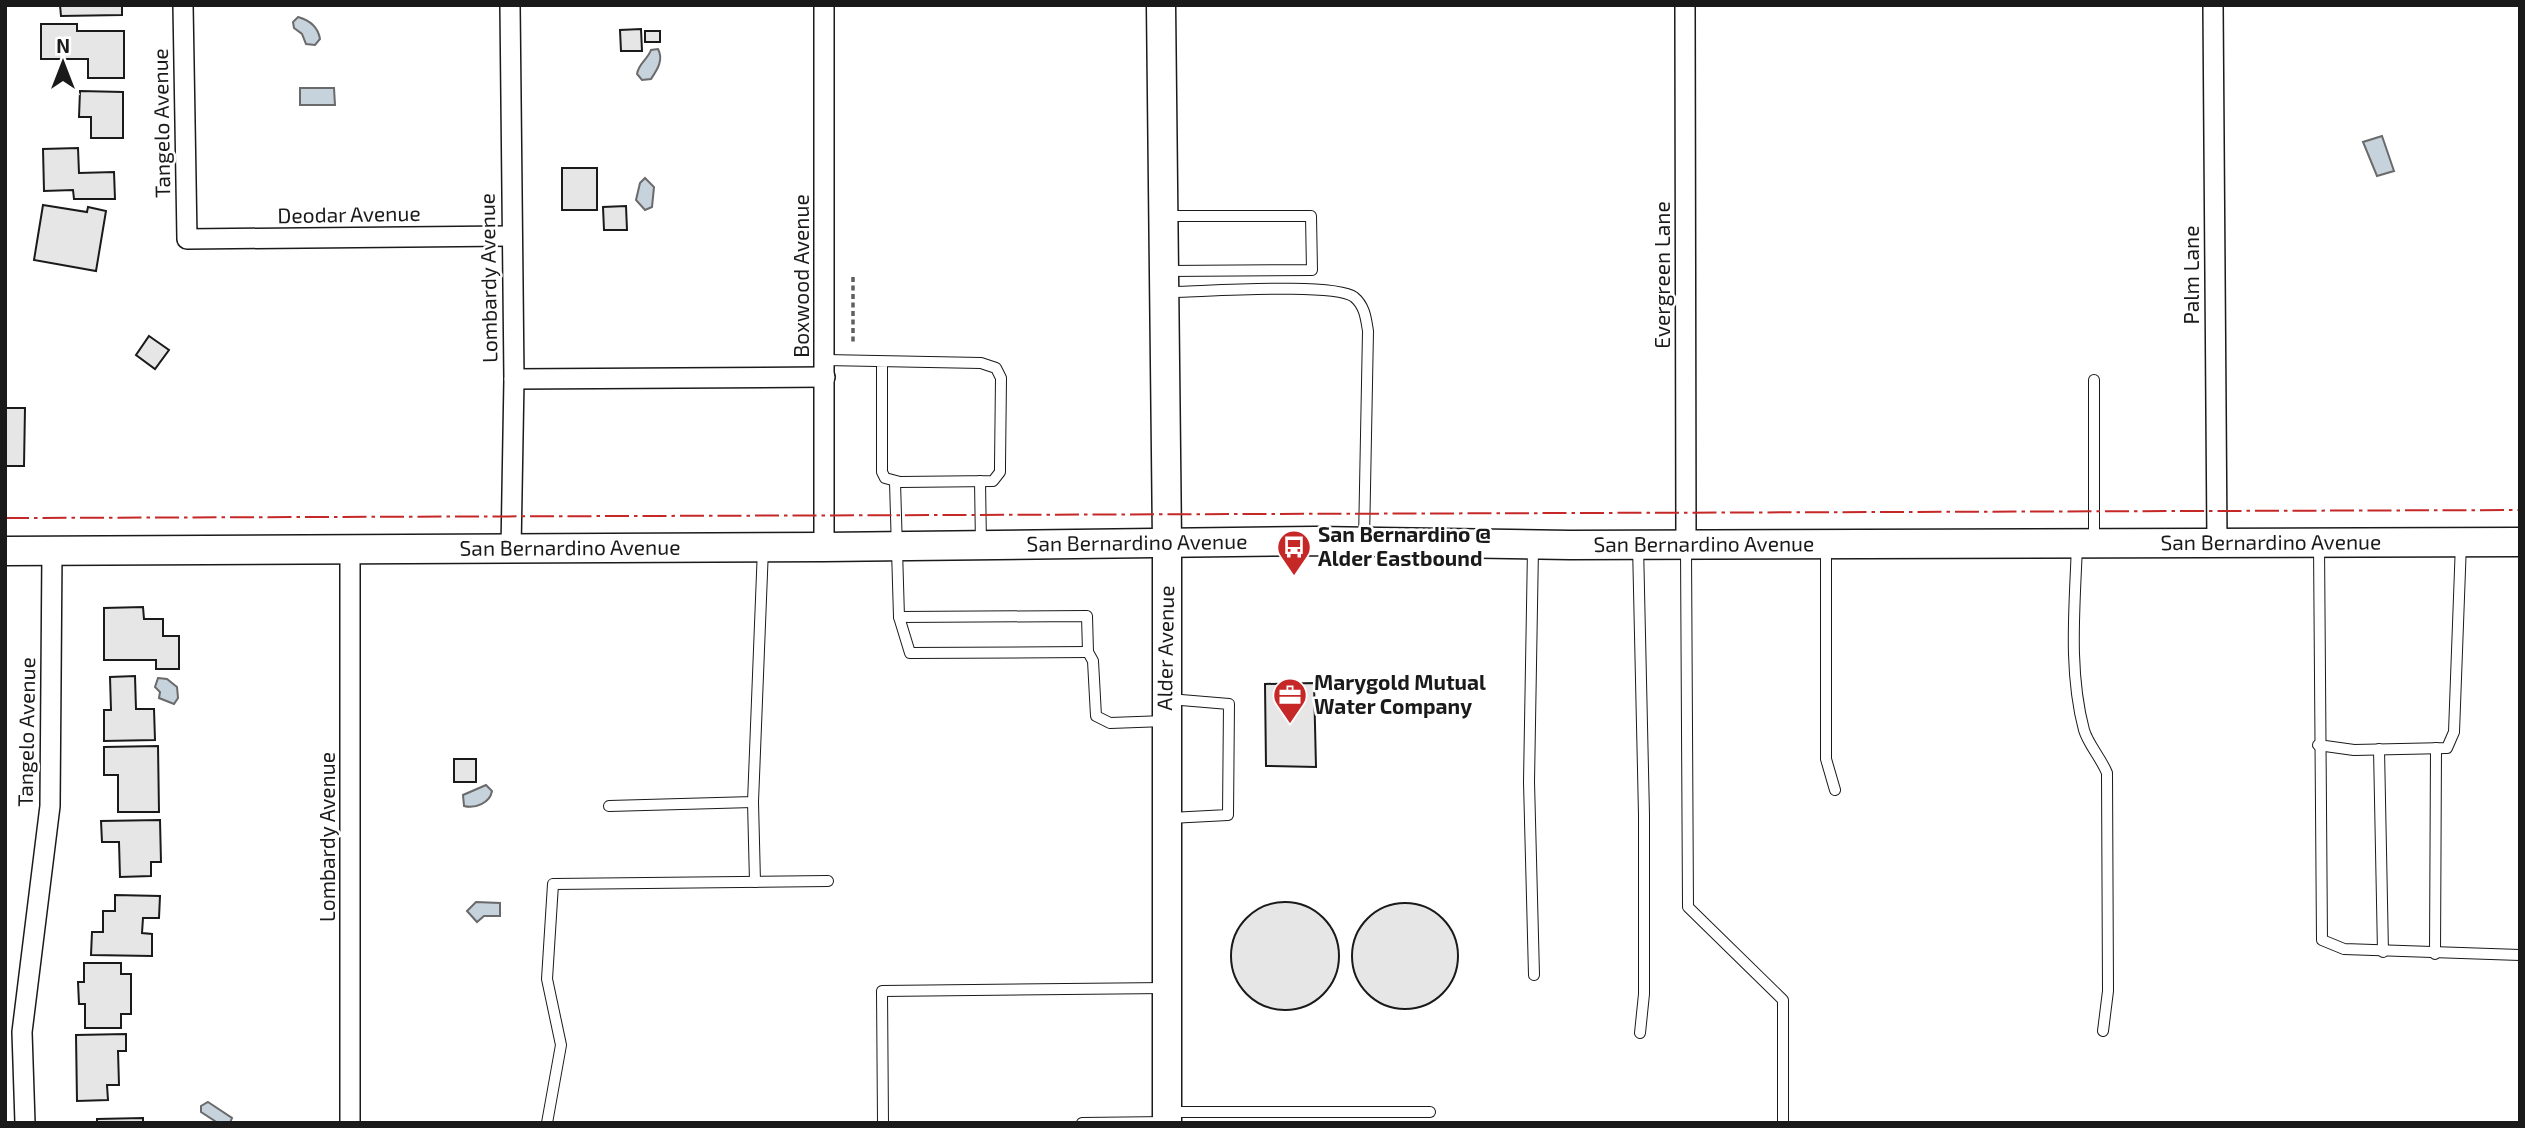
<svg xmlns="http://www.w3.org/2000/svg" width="2525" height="1128" font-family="'Exo 2',sans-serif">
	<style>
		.water { fill: #c6d2dc; stroke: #6a6a6a; stroke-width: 2 }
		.building { fill: #e6e6e6; stroke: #1a1a1a; stroke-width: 2 }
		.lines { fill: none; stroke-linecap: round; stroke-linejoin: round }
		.service-casing { stroke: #1a1a1a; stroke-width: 12 }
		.minor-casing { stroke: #1a1a1a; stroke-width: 22 }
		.secondary-casing { stroke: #1a1a1a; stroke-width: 31 }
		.path { stroke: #5f5f5f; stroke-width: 3.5; stroke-dasharray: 5 3.5; stroke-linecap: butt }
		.service { stroke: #fff; stroke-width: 10 }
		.minor { stroke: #fff; stroke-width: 19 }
		.secondary { stroke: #fff; stroke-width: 28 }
		.power { stroke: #c62828; stroke-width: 2; stroke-dasharray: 24 5 3.5 5; stroke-linecap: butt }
		.labels { text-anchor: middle; stroke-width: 5; stroke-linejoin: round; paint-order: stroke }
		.street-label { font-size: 21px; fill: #1a1a1a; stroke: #fff }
		.poi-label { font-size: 21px; font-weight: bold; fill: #1a1a1a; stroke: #fff; text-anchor: start }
	</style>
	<rect width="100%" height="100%" fill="#fff"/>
	<g class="water">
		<path d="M298 17C309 20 318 27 320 39L315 45 306 44 302 34 294 28 293 22Z"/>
		<path d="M658 49C664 60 657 70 651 79L642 80 637 74C638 64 648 59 651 50Z"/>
		<path d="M300 88H334L335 105H300Z"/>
		<path d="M2382 136 2394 171 2377 176 2363 142Z"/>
		<path d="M645 178 654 187 652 207 645 210 636 200 640 183Z"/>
		<path d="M158 678 167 679 177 687 178 698 174 704 159 698 160 692 155 687Z"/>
		<path d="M486 785 492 791C490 803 475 809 464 806L463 795Z"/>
		<path d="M476 902 500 903V916H484L477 922 467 911Z"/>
		<path d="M208 1102 232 1118 230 1123H218L201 1112V1106Z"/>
	</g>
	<g class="building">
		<path d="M60 5H122V15L61 16Z"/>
		<path d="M41 24H77V31H124V78H88V59H41Z"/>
		<path d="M641 29 642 51H621L620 30Z"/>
		<rect x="645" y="31" width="15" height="11"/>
		<path d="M80 91 123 92V138H91V117H79Z"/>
		<path d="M78 148 79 173 114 172 115 199H74L73 190 44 191 43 149Z"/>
		<rect x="562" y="168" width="35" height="42"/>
		<path d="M43 205 87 212 88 207 106 211 96 271 34 260Z"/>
		<path d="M626 206 627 230H604L603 207Z"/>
		<path d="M149 336 169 350 155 369 136 355Z"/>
		<path d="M5 408H25L24 466H5Z"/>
		<path d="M143 607 144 619H163V636H179V669H156V660H104V608Z"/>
		<path d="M135 676 136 709H154L155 740 104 741V710H111L110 677Z"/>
		<path d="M1314 683 1316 767 1266 766 1265 684Z"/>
		<path d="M158 746 159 812H118V775H104V747Z"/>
		<rect x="454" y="759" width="22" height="23"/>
		<path d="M160 820 161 862H151V876L120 877 119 842H102L101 821Z"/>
		<path d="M115 895 160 896 159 918H143L142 933 152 934V956L91 955 92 932H103V911H115Z"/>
		<circle cx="1285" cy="956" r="54"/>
		<circle cx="1405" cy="956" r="53"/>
		<path d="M84 963H121V974H131V1014H121V1028H85V1004H79L78 982H84Z"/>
		<path d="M126 1034V1051H118L119 1085H107L108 1100 77 1101 76 1035Z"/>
		<path d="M143 1118V1123H97V1119Z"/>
	</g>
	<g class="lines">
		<g class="service-casing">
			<g id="service">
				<path d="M1164 216H1311L1312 270 1167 271"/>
				<path d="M1166 292C1199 292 1334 282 1354 297 1365 306 1366 319 1368 331L1364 540"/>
				<path d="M825 360 981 363 996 368 1001 378 1000 465V472L993 481 900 482 885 478 882 472V362"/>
				<path d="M980 481 981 544"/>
				<path d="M895 482 899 617 910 653 1088 652"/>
				<path d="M2094 541V380"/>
				<path d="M2077 544C2075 605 2068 670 2084 730 2088 744 2101 758 2107 773L2108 991 2103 1031"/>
				<path d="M2319 544 2322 940 2344 949 2520 955"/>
				<path d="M1638 545 1644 815V994L1640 1033"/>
				<path d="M1533 548 1529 782 1534 975"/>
				<path d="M1826 548V759L1835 790"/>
				<path d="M1686 549 1688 907 1783 1000V1123"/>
				<path d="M899 617 1087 616 1088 652 1093 661 1096 716 1110 723 1165 721"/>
				<path d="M1169 699 1229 704 1228 815 1170 818"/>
				<path d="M2318 745 2354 750 2447 748 2454 732 2461 543"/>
				<path d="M2379 749 2383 952"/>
				<path d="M753 802 755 882"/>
				<path d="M609 806 753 802 763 548"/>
				<path d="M2435 954 2436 748"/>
				<path d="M1171 1112H1430"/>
				<path d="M547 1123 561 1045 547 979 553 884 828 881"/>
				<path d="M883 1123 882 991 1166 988"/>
				<path d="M1082 1123 1166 1122"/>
			</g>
		</g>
		<g class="minor-casing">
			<g id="minor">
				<path d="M183 5 187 239 510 236"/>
				<path d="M510 5 514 379 511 549"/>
				<path d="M824 5V547"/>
				<path d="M1685 5 1686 545"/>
				<path d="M2213 5 2217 543"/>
				<path d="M514 379 825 377"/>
				<path d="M350 550V1123"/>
				<path d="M25 1123 22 1032 50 806 52 551"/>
			</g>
		</g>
		<g class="secondary-casing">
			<g id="secondary">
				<path d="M1161 5 1167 542V1123"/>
				<path id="s1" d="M5 551 824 547 1315 541 1570 545 2520 542"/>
			</g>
		</g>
		<path class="path" d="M853 277V345"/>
		<use href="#service" class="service"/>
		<use href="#minor" class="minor"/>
		<use href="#secondary" class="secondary"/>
		<path class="power" d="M5 518 2520 510"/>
	</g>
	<defs>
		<g id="bus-pin" transform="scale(1.75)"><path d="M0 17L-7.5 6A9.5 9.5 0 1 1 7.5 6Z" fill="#c62828" stroke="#fff"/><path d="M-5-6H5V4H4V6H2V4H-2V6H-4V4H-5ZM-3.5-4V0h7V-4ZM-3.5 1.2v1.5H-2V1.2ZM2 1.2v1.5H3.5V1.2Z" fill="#fff"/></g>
		<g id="office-pin" transform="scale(1.75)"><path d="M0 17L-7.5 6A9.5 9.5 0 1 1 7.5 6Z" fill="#c62828" stroke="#fff"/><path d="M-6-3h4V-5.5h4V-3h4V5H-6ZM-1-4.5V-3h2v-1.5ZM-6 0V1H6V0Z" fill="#fff"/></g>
	</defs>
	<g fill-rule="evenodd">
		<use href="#bus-pin" x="1294" y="547"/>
		<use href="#office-pin" x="1290" y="695"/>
	</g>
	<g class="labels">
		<g class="street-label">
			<text transform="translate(162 123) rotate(-91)" y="7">Tangelo Avenue</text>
			<text transform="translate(349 215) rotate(-1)" y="7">Deodar Avenue</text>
			<text transform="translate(1663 275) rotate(-90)" y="7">Evergreen Lane</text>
			<text transform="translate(2192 275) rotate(-90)" y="7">Palm Lane</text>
			<text transform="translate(802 276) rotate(-90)" y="7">Boxwood Avenue</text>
			<text transform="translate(489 278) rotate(-91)" y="7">Lombardy Avenue</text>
			<text dy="7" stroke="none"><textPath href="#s1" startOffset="1132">San Bernardino Avenue</textPath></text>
			<text dy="7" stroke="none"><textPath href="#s1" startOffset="2266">San Bernardino Avenue</textPath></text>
			<text dy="7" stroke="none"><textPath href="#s1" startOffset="1699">San Bernardino Avenue</textPath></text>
			<text dy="7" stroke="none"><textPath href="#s1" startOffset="565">San Bernardino Avenue</textPath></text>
			<text transform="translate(1166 648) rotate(-89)" y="7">Alder Avenue</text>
			<text transform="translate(27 732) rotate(-89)" y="7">Tangelo Avenue</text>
			<text transform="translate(328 837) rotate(-90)" y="7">Lombardy Avenue</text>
		</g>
		<g class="poi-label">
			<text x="1318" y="542">San Bernardino @<tspan x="1318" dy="24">Alder Eastbound</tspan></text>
			<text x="1314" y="690">Marygold Mutual<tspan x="1314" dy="24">Water Company</tspan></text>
		</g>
	</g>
	<rect width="2525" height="1128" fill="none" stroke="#1a1a1a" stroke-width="14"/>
	<g transform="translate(63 63)" stroke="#ffffff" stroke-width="5" paint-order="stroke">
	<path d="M0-5L12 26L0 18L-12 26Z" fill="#1a1a1a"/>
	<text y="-10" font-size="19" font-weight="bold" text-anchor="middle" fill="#1a1a1a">N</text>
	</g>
</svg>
